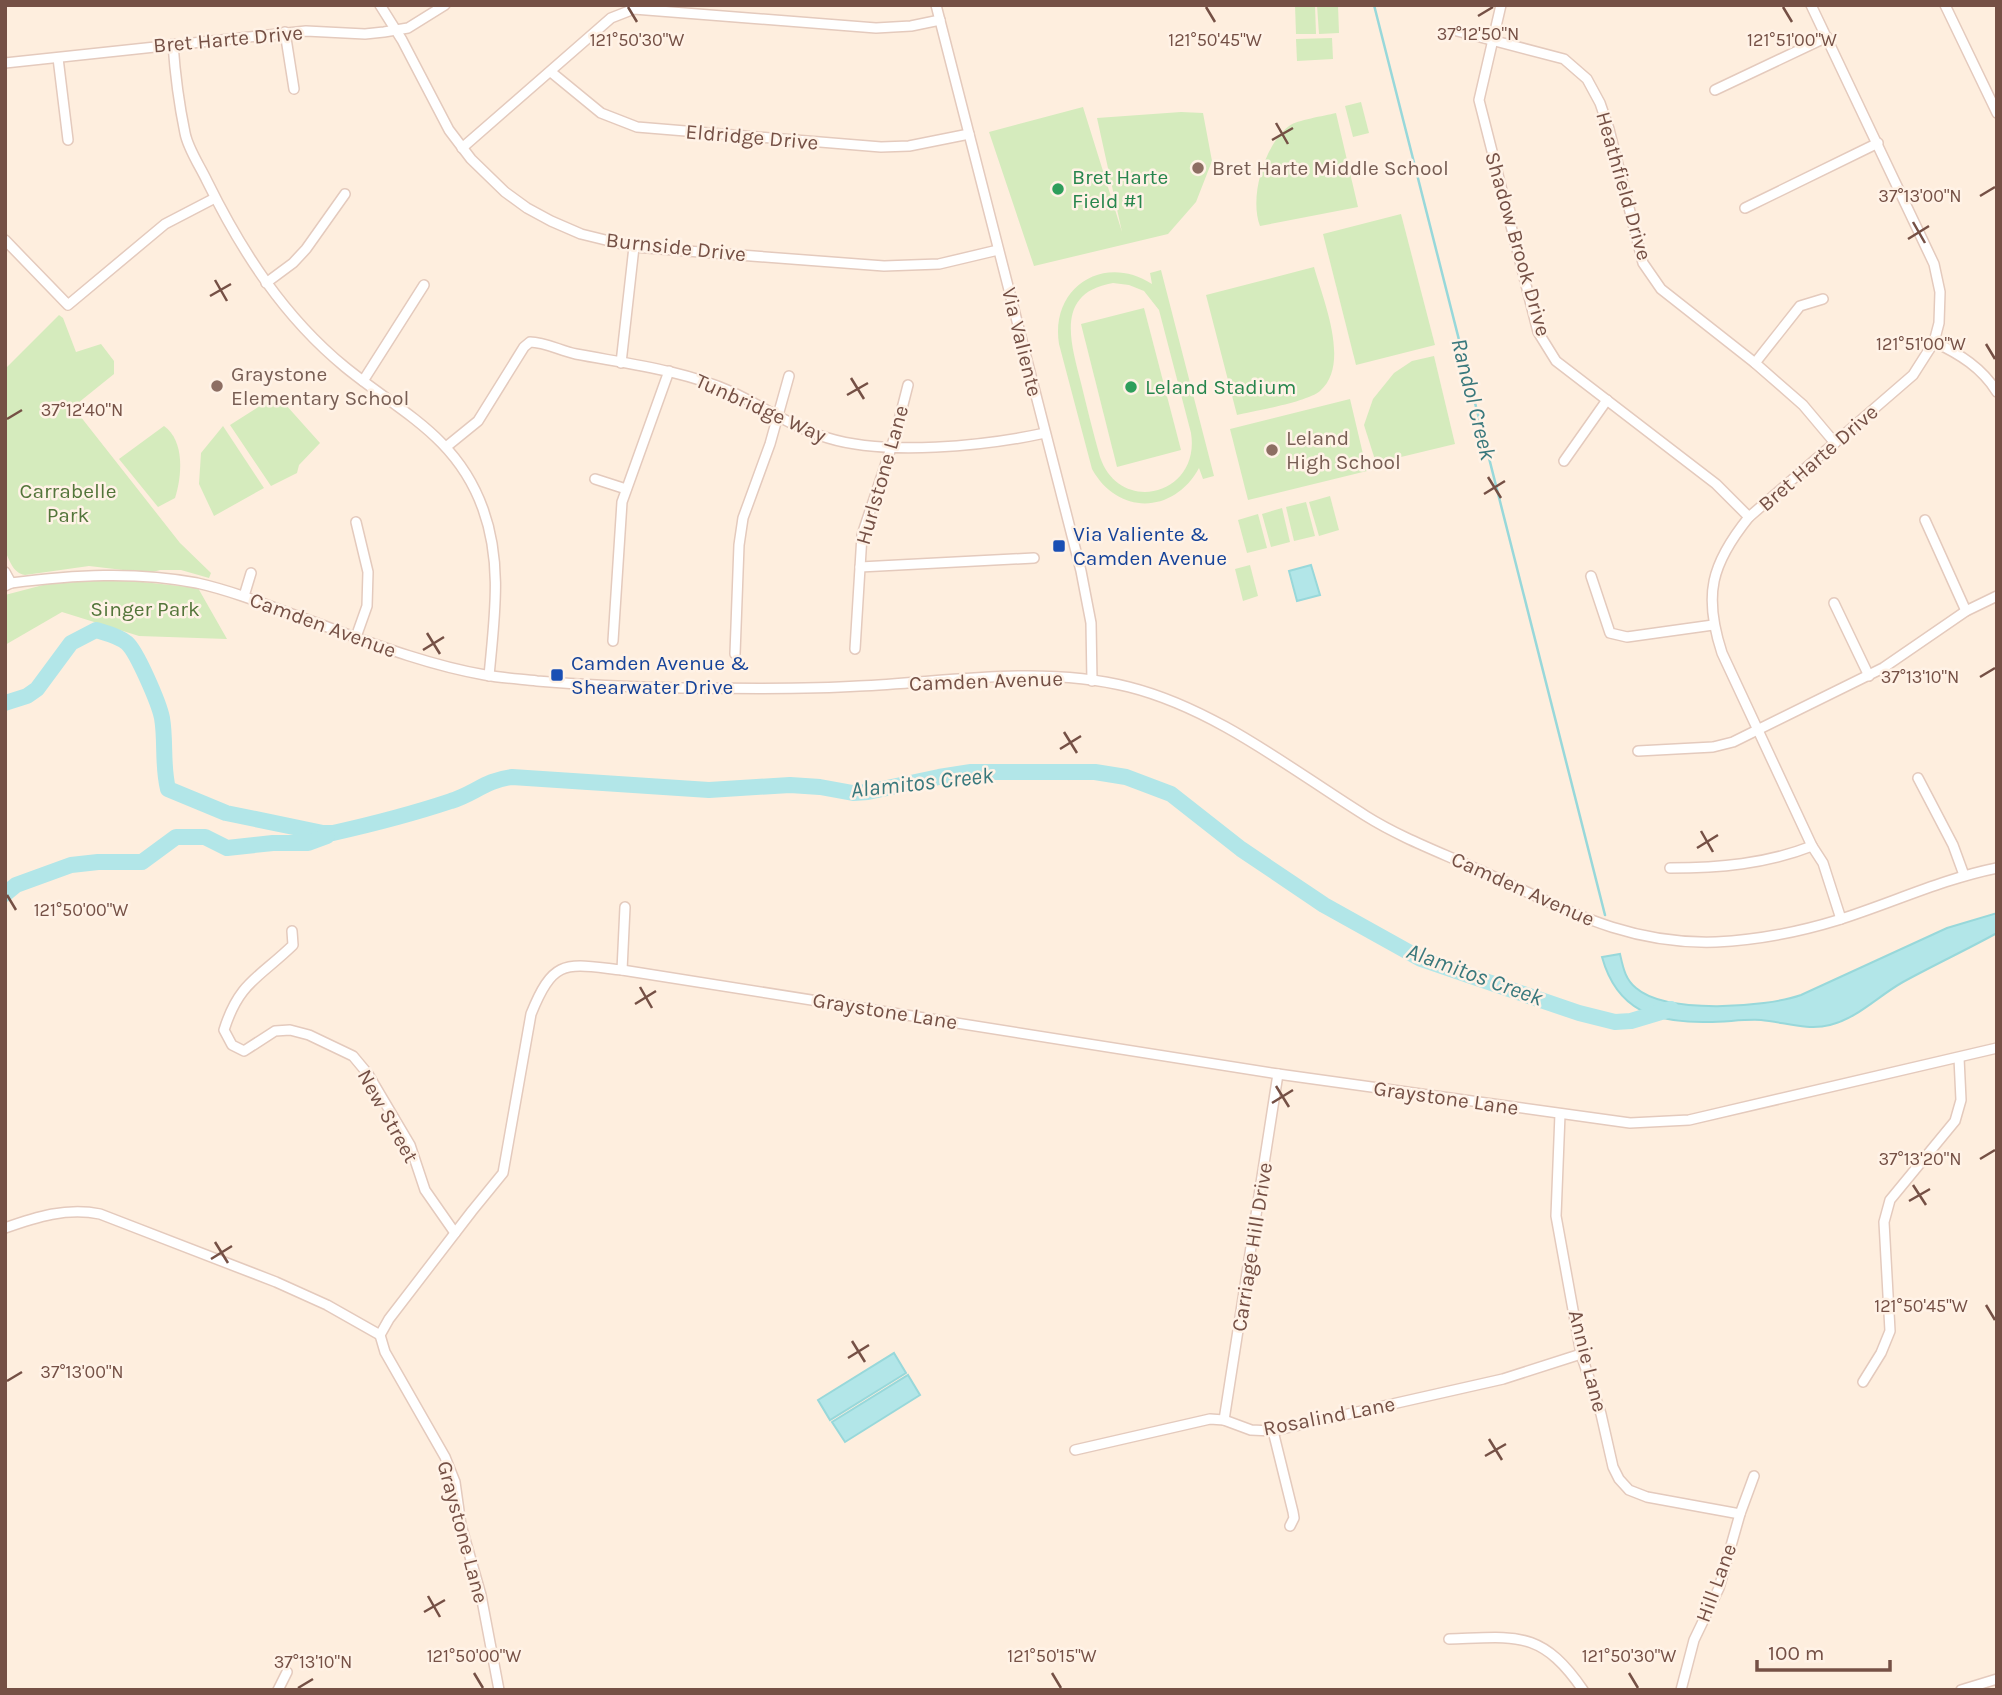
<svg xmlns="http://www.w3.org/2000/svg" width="2002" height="1695" font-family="Karla,sans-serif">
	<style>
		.green { fill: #d5ebbd; fill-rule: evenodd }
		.water { fill: #b2e6e8; stroke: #98d8da; stroke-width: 2 }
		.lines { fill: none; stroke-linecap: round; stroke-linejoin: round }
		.stream { stroke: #98d8da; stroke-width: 2.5 }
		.river { stroke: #b2e6e8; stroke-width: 16 }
		.minor-casing { stroke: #e4cabd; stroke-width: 12 }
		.minor { stroke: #fff; stroke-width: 9 }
		.ticks { fill: none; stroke: #755045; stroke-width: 2.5 }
		.education-dot { fill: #8d6e63; stroke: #fff2e6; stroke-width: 2.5 }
		.leisure-dot { fill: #2e9e5b; stroke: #fff2e6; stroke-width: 2.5 }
		.transit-dot { fill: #1a4fb4; stroke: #fff2e6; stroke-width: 2.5 }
		.labels { text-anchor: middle; stroke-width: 5; stroke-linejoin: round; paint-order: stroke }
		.street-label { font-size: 21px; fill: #755045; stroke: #fff2e6 }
		.education-label { font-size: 21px; fill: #785e54; stroke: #fff2e6; text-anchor: start }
		.leisure-label { font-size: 21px; fill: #27864d; stroke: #fff2e6; text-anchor: start }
		.park-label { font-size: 21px; fill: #53753a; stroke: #fff2e6 }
		.transit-label { font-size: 21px; fill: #164399; stroke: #fff2e6; text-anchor: start }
		.water-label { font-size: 23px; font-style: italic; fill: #39787c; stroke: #fff2e6 }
		.ticks-label { font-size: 18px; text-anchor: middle; fill: #755045; stroke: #fff2e6; stroke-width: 5; stroke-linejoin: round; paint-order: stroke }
	</style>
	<rect width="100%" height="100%" fill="#feeede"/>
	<g class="green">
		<path d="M1295 5H1315L1316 34H1296Z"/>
		<path d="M1317 5H1338L1339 33 1319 34Z"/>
		<path d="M1332 38 1333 59 1297 61 1296 39Z"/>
		<path d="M1361 102 1369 133 1353 137 1345 106Z"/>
		<path d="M1083 107 1122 232 1097 118 1181 112 1203 113 1212 161 1196 202 1168 234 1034 266 989 132Z"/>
		<path d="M1336 113 1358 207 1260 226C1249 198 1264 145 1289 126 1297 120 1324 116 1336 113Z"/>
		<path d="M1401 214 1435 345 1356 365 1323 234Z"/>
		<path d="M1314 267C1323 300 1351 364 1320 391 1307 402 1255 411 1237 415L1206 295Z"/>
		<path d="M1161 270 1214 476 1203 479 1199 468C1174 514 1118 516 1092 469L1059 344C1050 287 1104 253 1152 284L1150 273ZM1113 283 1129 285 1144 291 1159 310 1191 433C1201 495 1120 516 1100 457 1093 432 1087 408 1081 383 1071 343 1054 293 1113 283Z"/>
		<path d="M1144 308 1181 450 1117 467 1081 324Z"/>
		<path d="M59 315 63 318 76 352 101 344 114 361V374L73 407 180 543 211 573 209 578 181 570H160L149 573 89 566 25 575C13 573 10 561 5 551V369Z"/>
		<path d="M1434 356 1455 444 1376 463 1364 425 1373 399 1394 373 1412 361Z"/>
		<path d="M277 395 320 443 299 465 297 473 271 486 230 425Z"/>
		<path d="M1350 399 1367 471 1248 500 1230 429Z"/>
		<path d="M164 426C185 441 182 476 175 498L158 507 119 459Z"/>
		<path d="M223 426 264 488 214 516 199 484 201 453Z"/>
		<path d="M1330 496 1339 530 1319 536 1309 502Z"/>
		<path d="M1306 502 1315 536 1294 541 1286 507Z"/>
		<path d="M1282 508 1290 542 1271 547 1262 514Z"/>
		<path d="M1258 514 1267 548 1247 553 1238 520Z"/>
		<path d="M1250 565 1258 596 1243 601 1235 569Z"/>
		<path d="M115 579 198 588 227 639 139 636 62 612 5 645V595L47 584Z"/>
	</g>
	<g class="water">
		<path d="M1311 565 1320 595 1297 601 1289 571Z"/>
		<path d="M1997 913V933C1966 950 1934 965 1903 982 1878 996 1858 1018 1830 1025 1807 1031 1784 1022 1761 1020 1744 1019 1726 1022 1708 1022 1655 1023 1617 1011 1602 957L1620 954C1623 967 1625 979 1636 988 1666 1014 1764 1008 1801 995L1947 928Z"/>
		<path d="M894 1353 906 1373 830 1420 818 1400Z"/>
		<path d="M908 1375 920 1395 845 1442 832 1422Z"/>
	</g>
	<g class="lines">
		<path class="stream" d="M1374 5 1605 915"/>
		<g class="river">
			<path d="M5 703 27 696 37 689 71 643 96 630C106 633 119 636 127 643 137 652 159 703 162 718 166 741 162 765 168 789L226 813 323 833H333C373 824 412 814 451 801 474 794 486 780 512 777L709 790 790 785 820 787 853 793 868 792 939 777 971 772H1095L1126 777 1171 794 1241 849 1324 905 1421 959 1579 1013 1615 1022 1631 1021 1671 1009"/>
			<path d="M5 894 16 885 71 865 98 862H142L176 837H205L227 848 273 843H308L327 836"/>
		</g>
		<g class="minor-casing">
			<g id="minor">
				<path d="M380 5 402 40 449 130 471 159 505 192 527 208 551 221 581 234 634 247 884 266 939 264 998 250"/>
				<path d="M936 5 1081 571 1091 623 1092 681"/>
				<path d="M1501 5 1479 100 1538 332 1556 361 1716 484 1749 517"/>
				<path d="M1811 5 1934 264 1940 292 1939 323 1934 342 1913 375 1749 517C1711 564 1703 595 1722 653L1812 846 1823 863 1841 919"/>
				<path d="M1945 5 1997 113"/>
				<path d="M1457 31 1564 59 1587 79 1600 103 1609 129 1643 263 1661 289 1755 363 1803 405 1835 443"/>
				<path d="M285 32 294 89"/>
				<path d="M173 44C175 73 179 104 185 133 188 149 200 166 207 181 242 252 284 317 345 367 400 412 457 436 483 509 503 564 494 620 489 676"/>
				<path d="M58 58 68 140"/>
				<path d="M5 63 306 31 365 34 384 32 408 28 445 5"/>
				<path d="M551 72 601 113 637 127 881 147 909 146 969 134"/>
				<path d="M1715 90 1827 37"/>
				<path d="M462 148 611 18 634 9 876 28 911 26 940 20"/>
				<path d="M1745 208 1878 143"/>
				<path d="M5 240 68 305 165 224 215 198"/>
				<path d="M266 283 293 263 306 249 345 194"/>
				<path d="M1934 342C1960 354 1982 368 1997 392"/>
				<path d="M621 363 634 247"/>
				<path d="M1755 363 1800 306 1823 299"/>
				<path d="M363 381 424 285"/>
				<path d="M446 447 478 421 524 347 530 342C545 342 561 351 576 354 629 364 682 370 732 392 764 407 794 428 828 438 886 456 985 446 1045 433"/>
				<path d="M1564 461 1607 400"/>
				<path d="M595 479 626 489"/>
				<path d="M1925 520 1966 611"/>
				<path d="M860 567 1034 558"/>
				<path d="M5 572 11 583"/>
				<path d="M1591 576 1610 633 1627 637 1713 625"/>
				<path d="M5 586 11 583C73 575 135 571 197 583 228 590 257 601 286 612 352 635 416 663 485 675 502 678 519 679 537 681 585 685 633 687 682 688 741 688 800 690 859 686 948 682 1042 665 1129 687 1216 709 1292 770 1366 816 1401 838 1442 853 1479 870 1560 906 1623 945 1716 942 1757 940 1799 932 1838 920 1892 903 1942 879 1997 868"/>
				<path d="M244 596 251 573"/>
				<path d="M1834 603 1869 676"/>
				<path d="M356 637 367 606 368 572 356 522"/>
				<path d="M613 641 622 502 669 371"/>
				<path d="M855 649 862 535 895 436 908 385"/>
				<path d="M735 654 739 545 743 518 770 444 789 376"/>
				<path d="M1638 751 1713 747 1733 742 1883 668 1966 611 1997 596"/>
				<path d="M1918 778 1953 845 1964 875"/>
				<path d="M1670 868C1719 868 1766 864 1812 846"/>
				<path d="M292 931 293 945C259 978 239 982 224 1030L232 1045 244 1051 275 1031 290 1030 309 1035 353 1056 368 1074 410 1145 425 1190 455 1233"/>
				<path d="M622 970 625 907"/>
				<path d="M1560 1114 1556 1216 1581 1354 1601 1414 1613 1467 1619 1479 1629 1490 1647 1497 1740 1514"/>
				<path d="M5 1228C36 1217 67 1207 100 1214L276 1282 327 1305 380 1335"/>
				<path d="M1863 1382 1881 1353 1890 1331 1884 1222 1890 1200 1955 1121 1961 1100 1959 1058"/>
				<path d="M1224 1420 1278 1074"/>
				<path d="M1273 1431 1293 1512 1294 1518 1290 1526"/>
				<path d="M1075 1450 1210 1419 1224 1420 1251 1430 1273 1431 1503 1379 1581 1354"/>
				<path d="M1449 1639C1516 1637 1541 1629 1583 1690"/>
				<path d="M278 1690 287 1672"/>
				<path d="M499 1690 481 1595 461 1525 455 1482 445 1457 385 1352 380 1335 389 1319 472 1211 503 1173 531 1014C554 957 566 964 622 970L1278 1074 1630 1123 1689 1120 1997 1048"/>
				<path d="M1681 1690 1694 1640 1719 1588 1740 1514 1754 1476"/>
				<path d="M1961 1690 1997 1679"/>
			</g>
		</g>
		<use href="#minor" class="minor"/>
	</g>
	<path class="ticks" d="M628 7 637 22M1206 7 1215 22M1783 7 1792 22M1478 16 1493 7M1276 123 1288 144M1272 140 1293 128M1980 196 1995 187M1913 222 1925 243M1908 239 1929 226M215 280 227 301M210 296 231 284M1986 344 1995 359M851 378 864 399M847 395 868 383M7 419 22 410M1488 477 1501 498M1484 494 1505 481M427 633 440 654M423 650 444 637M1980 677 1995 668M1064 732 1077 753M1060 749 1081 736M1701 831 1713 852M1697 848 1718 835M7 895 16 910M640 987 652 1008M635 1004 656 991M1276 1086 1289 1107M1272 1103 1293 1090M1980 1159 1995 1150M1913 1185 1926 1205M1909 1201 1930 1189M215 1242 228 1263M211 1259 232 1246M1986 1305 1995 1320M852 1341 865 1362M848 1358 869 1345M7 1381 22 1372M1489 1439 1502 1460M1485 1456 1506 1444M428 1596 440 1617M424 1612 445 1600M474 1673 483 1688M1052 1673 1061 1688M1629 1673 1638 1688M298 1688 313 1679"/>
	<g class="education-dot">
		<circle cx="1198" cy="168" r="7"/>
		<circle cx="217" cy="386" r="7"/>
		<circle cx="1272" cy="450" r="7"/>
	</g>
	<g class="leisure-dot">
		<circle cx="1058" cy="189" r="7"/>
		<circle cx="1131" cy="387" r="7"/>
	</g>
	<g class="transit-dot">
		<rect x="1052" y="539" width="14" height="14" rx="3.5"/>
		<rect x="550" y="668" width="14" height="14" rx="3.5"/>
	</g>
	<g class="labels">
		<g class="street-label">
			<text transform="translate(228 39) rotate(-5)" y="7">Bret Harte Drive</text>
			<text transform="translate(752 137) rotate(5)" y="7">Eldridge Drive</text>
			<text transform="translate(1624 186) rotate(74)" y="7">Heathfield Drive</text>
			<text transform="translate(1518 244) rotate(74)" y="7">Shadow Brook Drive</text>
			<text transform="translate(676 247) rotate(6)" y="7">Burnside Drive</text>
			<text transform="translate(1022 342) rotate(76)" y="7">Via Valiente</text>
			<text transform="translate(761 408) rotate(24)" y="7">Tunbridge Way</text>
			<text transform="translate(1818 458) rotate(-41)" y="7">Bret Harte Drive</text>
			<text transform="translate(882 475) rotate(-74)" y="7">Hurlstone Lane</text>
			<text transform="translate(323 625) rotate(20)" y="7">Camden Avenue</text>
			<text transform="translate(986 681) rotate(-2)" y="7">Camden Avenue</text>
			<text transform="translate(1523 889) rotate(24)" y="7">Camden Avenue</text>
			<text transform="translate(885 1011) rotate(9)" y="7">Graystone Lane</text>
			<text transform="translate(1446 1098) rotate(8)" y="7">Graystone Lane</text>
			<text transform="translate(388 1116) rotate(61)" y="7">New Street</text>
			<text transform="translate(1252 1247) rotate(-81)" y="7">Carriage Hill Drive</text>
			<text transform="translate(1588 1361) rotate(76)" y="7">Annie Lane</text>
			<text transform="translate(1329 1416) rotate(-11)" y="7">Rosalind Lane</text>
			<text transform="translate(463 1532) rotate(75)" y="7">Graystone Lane</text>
			<text transform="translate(1716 1583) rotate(-70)" y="7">Hill Lane</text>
		</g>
		<g class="education-label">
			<text x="1212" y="175">Bret Harte Middle School</text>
			<text x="231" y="381">Graystone<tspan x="231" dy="24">Elementary School</tspan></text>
			<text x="1286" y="445">Leland<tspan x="1286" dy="24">High School</tspan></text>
		</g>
		<g class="leisure-label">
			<text x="1072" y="184">Bret Harte<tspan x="1072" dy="24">Field #1</tspan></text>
			<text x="1145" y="394">Leland Stadium</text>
		</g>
		<g class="park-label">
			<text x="68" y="498">Carrabelle<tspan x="68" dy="24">Park</tspan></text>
			<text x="145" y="616">Singer Park</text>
		</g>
		<g class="transit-label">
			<text x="1073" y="541">Via Valiente &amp;<tspan x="1073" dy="24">Camden Avenue</tspan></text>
			<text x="571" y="670">Camden Avenue &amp;<tspan x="571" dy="24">Shearwater Drive</tspan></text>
		</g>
		<g class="water-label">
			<text transform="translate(1474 399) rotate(76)" y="8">Randol Creek</text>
			<text transform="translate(922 782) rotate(-6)" y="8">Alamitos Creek</text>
			<text transform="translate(1475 974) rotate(20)" y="8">Alamitos Creek</text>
		</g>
	</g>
	<g class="ticks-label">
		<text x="1478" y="40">37°12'50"N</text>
		<text x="637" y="46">121°50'30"W</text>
		<text x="1215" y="46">121°50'45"W</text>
		<text x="1792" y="46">121°51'00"W</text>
		<text x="1920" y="202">37°13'00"N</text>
		<text x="1921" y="350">121°51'00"W</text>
		<text x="82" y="416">37°12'40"N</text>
		<text x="1920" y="683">37°13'10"N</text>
		<text x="81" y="916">121°50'00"W</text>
		<text x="1920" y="1165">37°13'20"N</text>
		<text x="1921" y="1312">121°50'45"W</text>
		<text x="82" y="1378">37°13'00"N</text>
		<text x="474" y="1662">121°50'00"W</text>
		<text x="1052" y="1662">121°50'15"W</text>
		<text x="1629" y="1662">121°50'30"W</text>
		<text x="313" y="1668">37°13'10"N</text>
	</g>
	<rect width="2002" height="1695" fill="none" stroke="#755045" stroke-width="14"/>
	<path d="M1757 1660v10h133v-10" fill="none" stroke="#755045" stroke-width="3.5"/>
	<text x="1768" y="1660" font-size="21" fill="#755045" stroke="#fff2e6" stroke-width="5" paint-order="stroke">100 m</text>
</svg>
